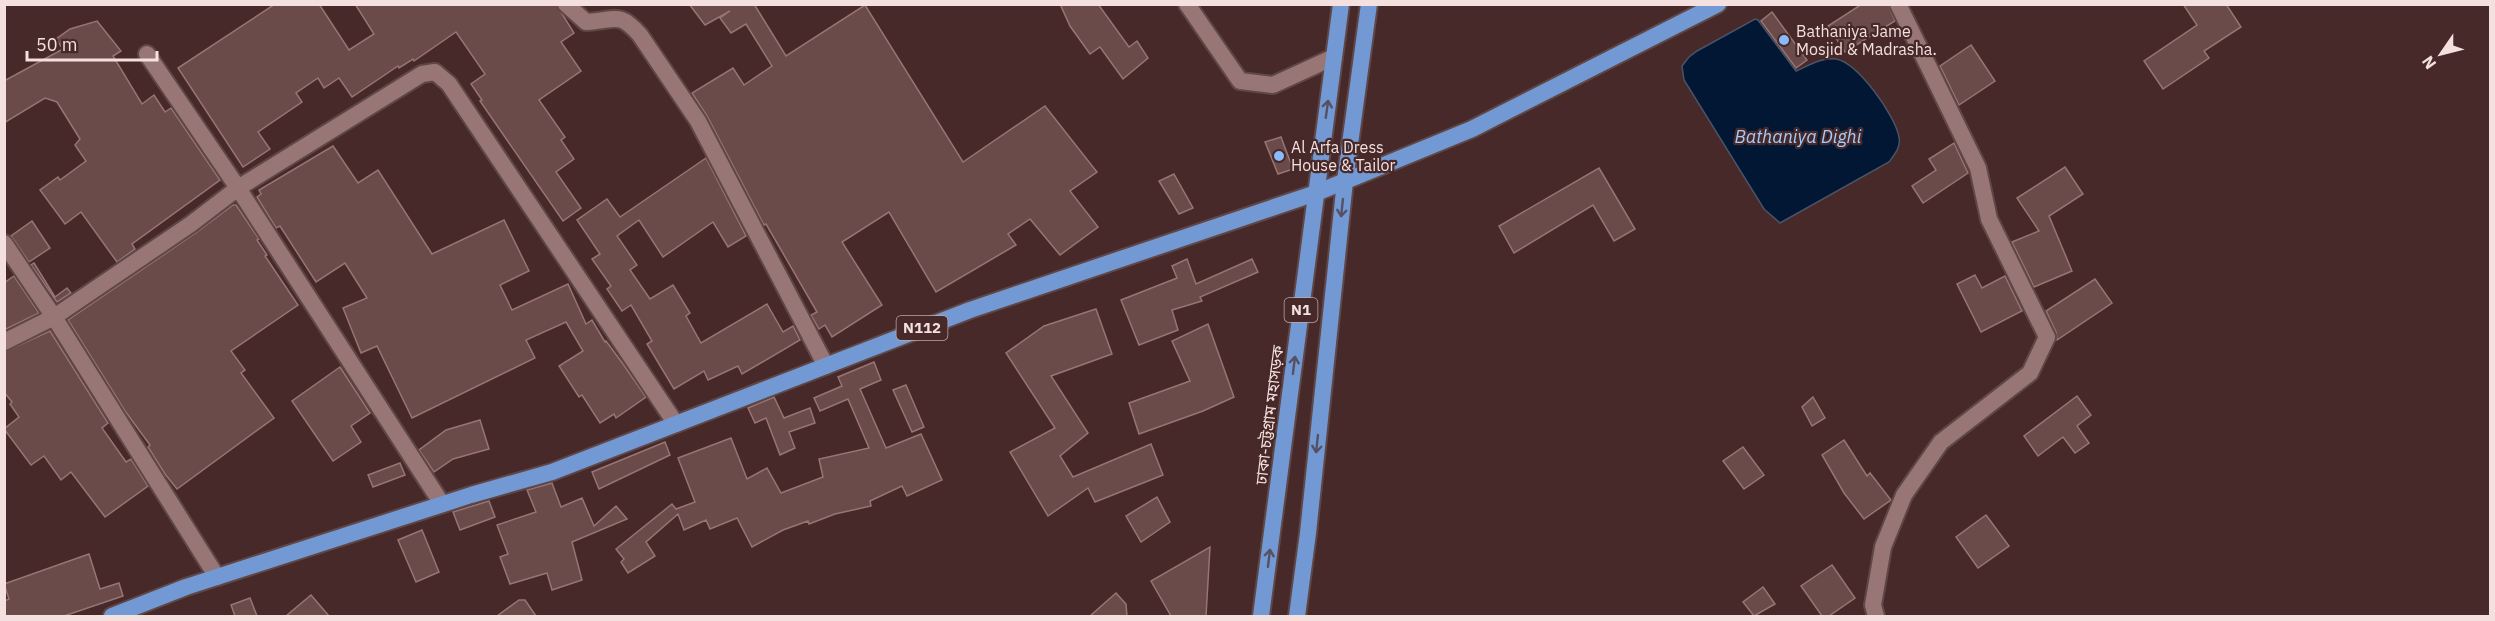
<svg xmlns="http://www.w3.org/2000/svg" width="2495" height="621" font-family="'IBM Plex Sans','Noto Sans Bengali',sans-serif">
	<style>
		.water { fill: #021734; stroke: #4b5367; stroke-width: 1.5 }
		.building { fill: #6b4b4a; stroke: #977574; stroke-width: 1.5 }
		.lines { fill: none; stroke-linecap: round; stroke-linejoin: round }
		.minor-casing { stroke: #5f4747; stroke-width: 20 }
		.trunk-casing { stroke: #5f4747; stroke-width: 20 }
		.minor { stroke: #987675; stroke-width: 16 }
		.trunk { stroke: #7399d4; stroke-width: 16 }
		.oneway { stroke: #565064 }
		.poi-dot { fill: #88bafc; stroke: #462928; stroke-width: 2 }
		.labels { text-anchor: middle; stroke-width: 4.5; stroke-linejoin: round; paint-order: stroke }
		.shield { fill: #462928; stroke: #c0a9a8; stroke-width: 1.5 }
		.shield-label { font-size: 15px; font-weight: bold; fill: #f4e0df }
		.poi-label { font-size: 16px; fill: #f4e0df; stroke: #462928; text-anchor: start }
		.street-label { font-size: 16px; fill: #f4e0df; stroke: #462928 }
		.water-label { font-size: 18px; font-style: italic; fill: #a4cbfd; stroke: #462928 }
	</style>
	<rect width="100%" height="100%" fill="#462928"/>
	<path class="water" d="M1755 19 1758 20 1796 71C1808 66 1822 57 1836 59 1858 63 1895 115 1899 137 1901 147 1895 154 1889 162L1780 223 1764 209 1684 80 1682 66 1689 57 1697 51Z"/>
	<g class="building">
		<path d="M275 4H319L349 50 374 34 355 4H556L574 33 561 42 581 71 539 100 565 137 561 140 574 159 556 172 581 208 563 221 480 101 482 100 471 84 485 74 456 32 414 61 413 59 399 68 398 66 352 97 339 78 324 88 318 78 296 93 302 102 258 132 270 149 243 167 178 68Z"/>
		<path d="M689 4H754L786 56 865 5 963 162 1045 106 1097 172 1070 191 1098 227 1060 255 1030 219 1008 234 1016 245 936 292 889 212 842 242 882 305 832 337 825 325 819 329 811 315 817 312 766 224 764 225 707 116 692 93 733 68 744 85 772 66 746 24 731 33 720 18 730 11 705 25Z"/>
		<path d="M1060 4H1098L1129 47 1137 41 1148 58 1123 79 1100 47 1090 54 1070 26Z"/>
		<path d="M1862 4H1888L1895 21 1845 52 1828 26Z"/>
		<path d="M2183 4H2226L2241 27 2204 51 2209 58 2163 89 2144 61 2197 25Z"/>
		<path d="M1772 12 1807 60 1796 68 1761 21Z"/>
		<path d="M97 21 121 51 113 56 142 104 154 95 165 112 171 108 220 180 132 244 135 249 117 262 81 212 65 224 40 190 58 177 60 180 86 161 75 145 80 139 57 102 45 98 4 123V81L63 49 56 39 70 29Z"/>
		<path d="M1971 45 1995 81 1959 105 1940 66Z"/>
		<path d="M1281 137 1293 169 1278 174 1265 142Z"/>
		<path d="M1954 143 1968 173 1923 203 1912 186 1936 170 1929 159Z"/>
		<path d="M333 146 358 183 378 170 432 254 504 220 529 271 500 285 512 310 568 284 586 324 592 320 605 342 606 341 623 364 646 397 616 418 614 414 600 423 582 395 579 397 559 366 583 351 566 322 526 340 535 358 412 418 377 346 361 353 343 308 367 298 345 263 316 282 280 226 276 228 257 197 261 194 259 190Z"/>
		<path d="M706 158 746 236 728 247 713 222 663 257 639 220 617 236 637 265 630 270 650 299 673 285 690 313 686 316 701 343 767 304 783 332 793 326 800 340 742 374 738 366 708 380 704 371 674 389 647 344 652 341 631 305 622 311 607 289 611 286 592 259 600 254 577 220 607 199 620 217Z"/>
		<path d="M2065 167 2083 194 2049 216 2072 271 2034 287 2012 242 2039 231 2017 198Z"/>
		<path d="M1599 168 1635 229 1614 241 1593 205 1514 253 1499 226Z"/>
		<path d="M1174 174 1193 208 1179 214 1159 181Z"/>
		<path d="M233 205H236L259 239 257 240 267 255 265 256 298 305 231 351 245 370 241 373 274 418 177 489 165 474 148 447 150 445 125 411 68 320 197 232Z"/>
		<path d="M32 221 50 248 29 262 11 236Z"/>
		<path d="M1187 259 1196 284 1252 259 1258 272 1200 297 1202 301 1172 310 1178 330 1139 345 1121 300 1177 278 1172 266Z"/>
		<path d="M34 263 55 297 67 288 71 293 57 302 31 265Z"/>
		<path d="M1975 275 1982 288 2005 276 2022 311 1981 332 1957 284Z"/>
		<path d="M14 276 39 313 4 330V283Z"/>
		<path d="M2095 279 2112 303 2057 340 2056 332 2046 311Z"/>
		<path d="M1096 309 1112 354 1051 376 1088 433 1060 456 1073 477 1151 444 1163 475 1095 502 1088 488 1048 516 1010 452 1055 428 1006 353 1044 326Z"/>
		<path d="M1208 324 1234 397 1203 411 1139 434 1129 403 1190 381 1172 341Z"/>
		<path d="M50 331 108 423 102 428 126 462 131 459 148 486 105 517 71 472 61 480 44 456 31 465 4 429 19 417 10 404 12 402 4 392V352Z"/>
		<path d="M874 362 881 380 860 389 886 448 921 434 942 480 907 496 902 486 870 501 871 506 835 514 809 524 808 521 783 530 752 547 737 518 710 529 706 520 684 530 678 514 646 542 655 556 628 573 621 562 624 559 616 549 672 504 676 509 695 502 678 458 731 438 747 479 767 468 781 493 823 477 819 459 869 448 848 399 820 411 814 398 842 386 838 377Z"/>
		<path d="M340 367 370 413 351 426 361 442 333 461 292 401Z"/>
		<path d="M906 385 924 427 912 432 893 390Z"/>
		<path d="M2077 396 2091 415 2077 426 2089 443 2075 453 2063 437 2038 456 2024 436Z"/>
		<path d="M774 397 784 418 810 408 815 423 789 432 795 448 780 455 766 418 755 423 748 408Z"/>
		<path d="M1813 397 1825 418 1812 426 1802 407Z"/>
		<path d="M480 420 489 449 453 459 434 472 419 450 446 430Z"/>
		<path d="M1844 440 1867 476 1870 473 1891 500 1864 519 1844 493 1822 455Z"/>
		<path d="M665 442 670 455 599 489 592 472Z"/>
		<path d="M1743 447 1764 475 1744 489 1723 461Z"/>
		<path d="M400 463 405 475 373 487 368 475Z"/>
		<path d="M552 483 561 507 582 498 594 526 616 506 627 519 572 542 582 580 552 590 547 573 510 584 500 557 508 554 497 525 536 512 527 490Z"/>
		<path d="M1157 497 1170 522 1141 542 1126 516Z"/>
		<path d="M489 501 495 517 460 530 453 512Z"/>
		<path d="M1986 515 2009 546 1978 568 1956 537Z"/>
		<path d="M422 530 439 572 416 582 398 540Z"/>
		<path d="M1210 547 1206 616H1171L1151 581Z"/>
		<path d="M89 554 100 589 119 583 123 596 64 616H4V601L9 599 4 584Z"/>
		<path d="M1832 565 1855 598 1829 616H1822L1801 586Z"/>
		<path d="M1763 587 1775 604 1754 616 1743 602Z"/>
		<path d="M1116 593 1126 604 1127 616H1090Z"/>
		<path d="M311 595 329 616H286Z"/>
		<path d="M250 598 257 616H235L231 605Z"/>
		<path d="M519 600H525L536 616H497Z"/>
	</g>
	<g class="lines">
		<g class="minor-casing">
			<g id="minor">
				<path d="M566 4 586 22C615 21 618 10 640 35L698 121 826 366"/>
				<path d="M1187 4 1240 81 1273 85 1334 57"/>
				<path d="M147 54 238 188 442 504"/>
				<path d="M4 243 54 317 217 577"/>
				<path d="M4 342 54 317 191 224 238 188 422 74 435 72 449 84 676 424"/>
				<path d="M1876 616 1873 605 1883 547 1904 495 1941 442 2030 373 2047 337 1989 219 1978 168 1898 4"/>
			</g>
		</g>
		<g class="trunk-casing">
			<g id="trunk">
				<path d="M112 616 186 587 471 495 552 472 970 310 1316 193 1472 129 1718 4"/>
				<path d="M1261 616 1341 4"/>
				<path d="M1297 616 1308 533 1345 181 1369 4"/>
			</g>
		</g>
		<use href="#minor" class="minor"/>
		<use href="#trunk" class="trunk"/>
	</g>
	<defs><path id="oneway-shaft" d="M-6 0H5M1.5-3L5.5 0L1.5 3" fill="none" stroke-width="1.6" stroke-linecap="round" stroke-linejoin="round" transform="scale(1.5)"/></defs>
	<g class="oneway">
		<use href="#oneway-shaft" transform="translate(1327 109) rotate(-82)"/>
		<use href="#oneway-shaft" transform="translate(1342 208) rotate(96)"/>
		<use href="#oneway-shaft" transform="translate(1294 365) rotate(-83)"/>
		<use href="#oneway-shaft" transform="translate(1317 444) rotate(96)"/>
		<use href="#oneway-shaft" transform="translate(1269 558) rotate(-83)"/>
	</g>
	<g class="poi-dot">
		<circle cx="1784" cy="40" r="6"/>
		<circle cx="1279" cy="156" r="6"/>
	</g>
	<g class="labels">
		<g class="shield">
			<rect x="1284.5" y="298" width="33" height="24" rx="4.5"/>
			<rect x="896.5" y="316" width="51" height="24" rx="4.5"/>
		</g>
		<g class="shield-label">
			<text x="1301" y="315">N1</text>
			<text x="922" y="333">N112</text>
		</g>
		<g class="poi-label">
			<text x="1796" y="37">Bathaniya Jame<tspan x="1796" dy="18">Mosjid &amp; Madrasha.</tspan></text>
			<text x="1291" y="153">Al Arfa Dress<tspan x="1291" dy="18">House &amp; Tailor</tspan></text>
		</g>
		<g class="street-label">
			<text transform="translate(1269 415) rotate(-83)" y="6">ঢাকা-চট্টগ্রাম মহাসড়ক</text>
		</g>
		<g class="water-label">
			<text x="1798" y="143">Bathaniya Dighi</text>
		</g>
	</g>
	<rect width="2495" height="621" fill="none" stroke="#f4e0df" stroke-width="12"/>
	<g transform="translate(2441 54) rotate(235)" stroke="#462928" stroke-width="4.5" paint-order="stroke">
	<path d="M0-4.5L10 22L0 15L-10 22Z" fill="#f4e0df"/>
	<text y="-9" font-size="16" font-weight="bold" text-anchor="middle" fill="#f4e0df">N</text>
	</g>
	<path d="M27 51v9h130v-9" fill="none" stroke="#f4e0df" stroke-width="3"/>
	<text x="36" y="51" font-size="18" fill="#f4e0df" stroke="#462928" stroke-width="4.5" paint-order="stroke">50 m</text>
</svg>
